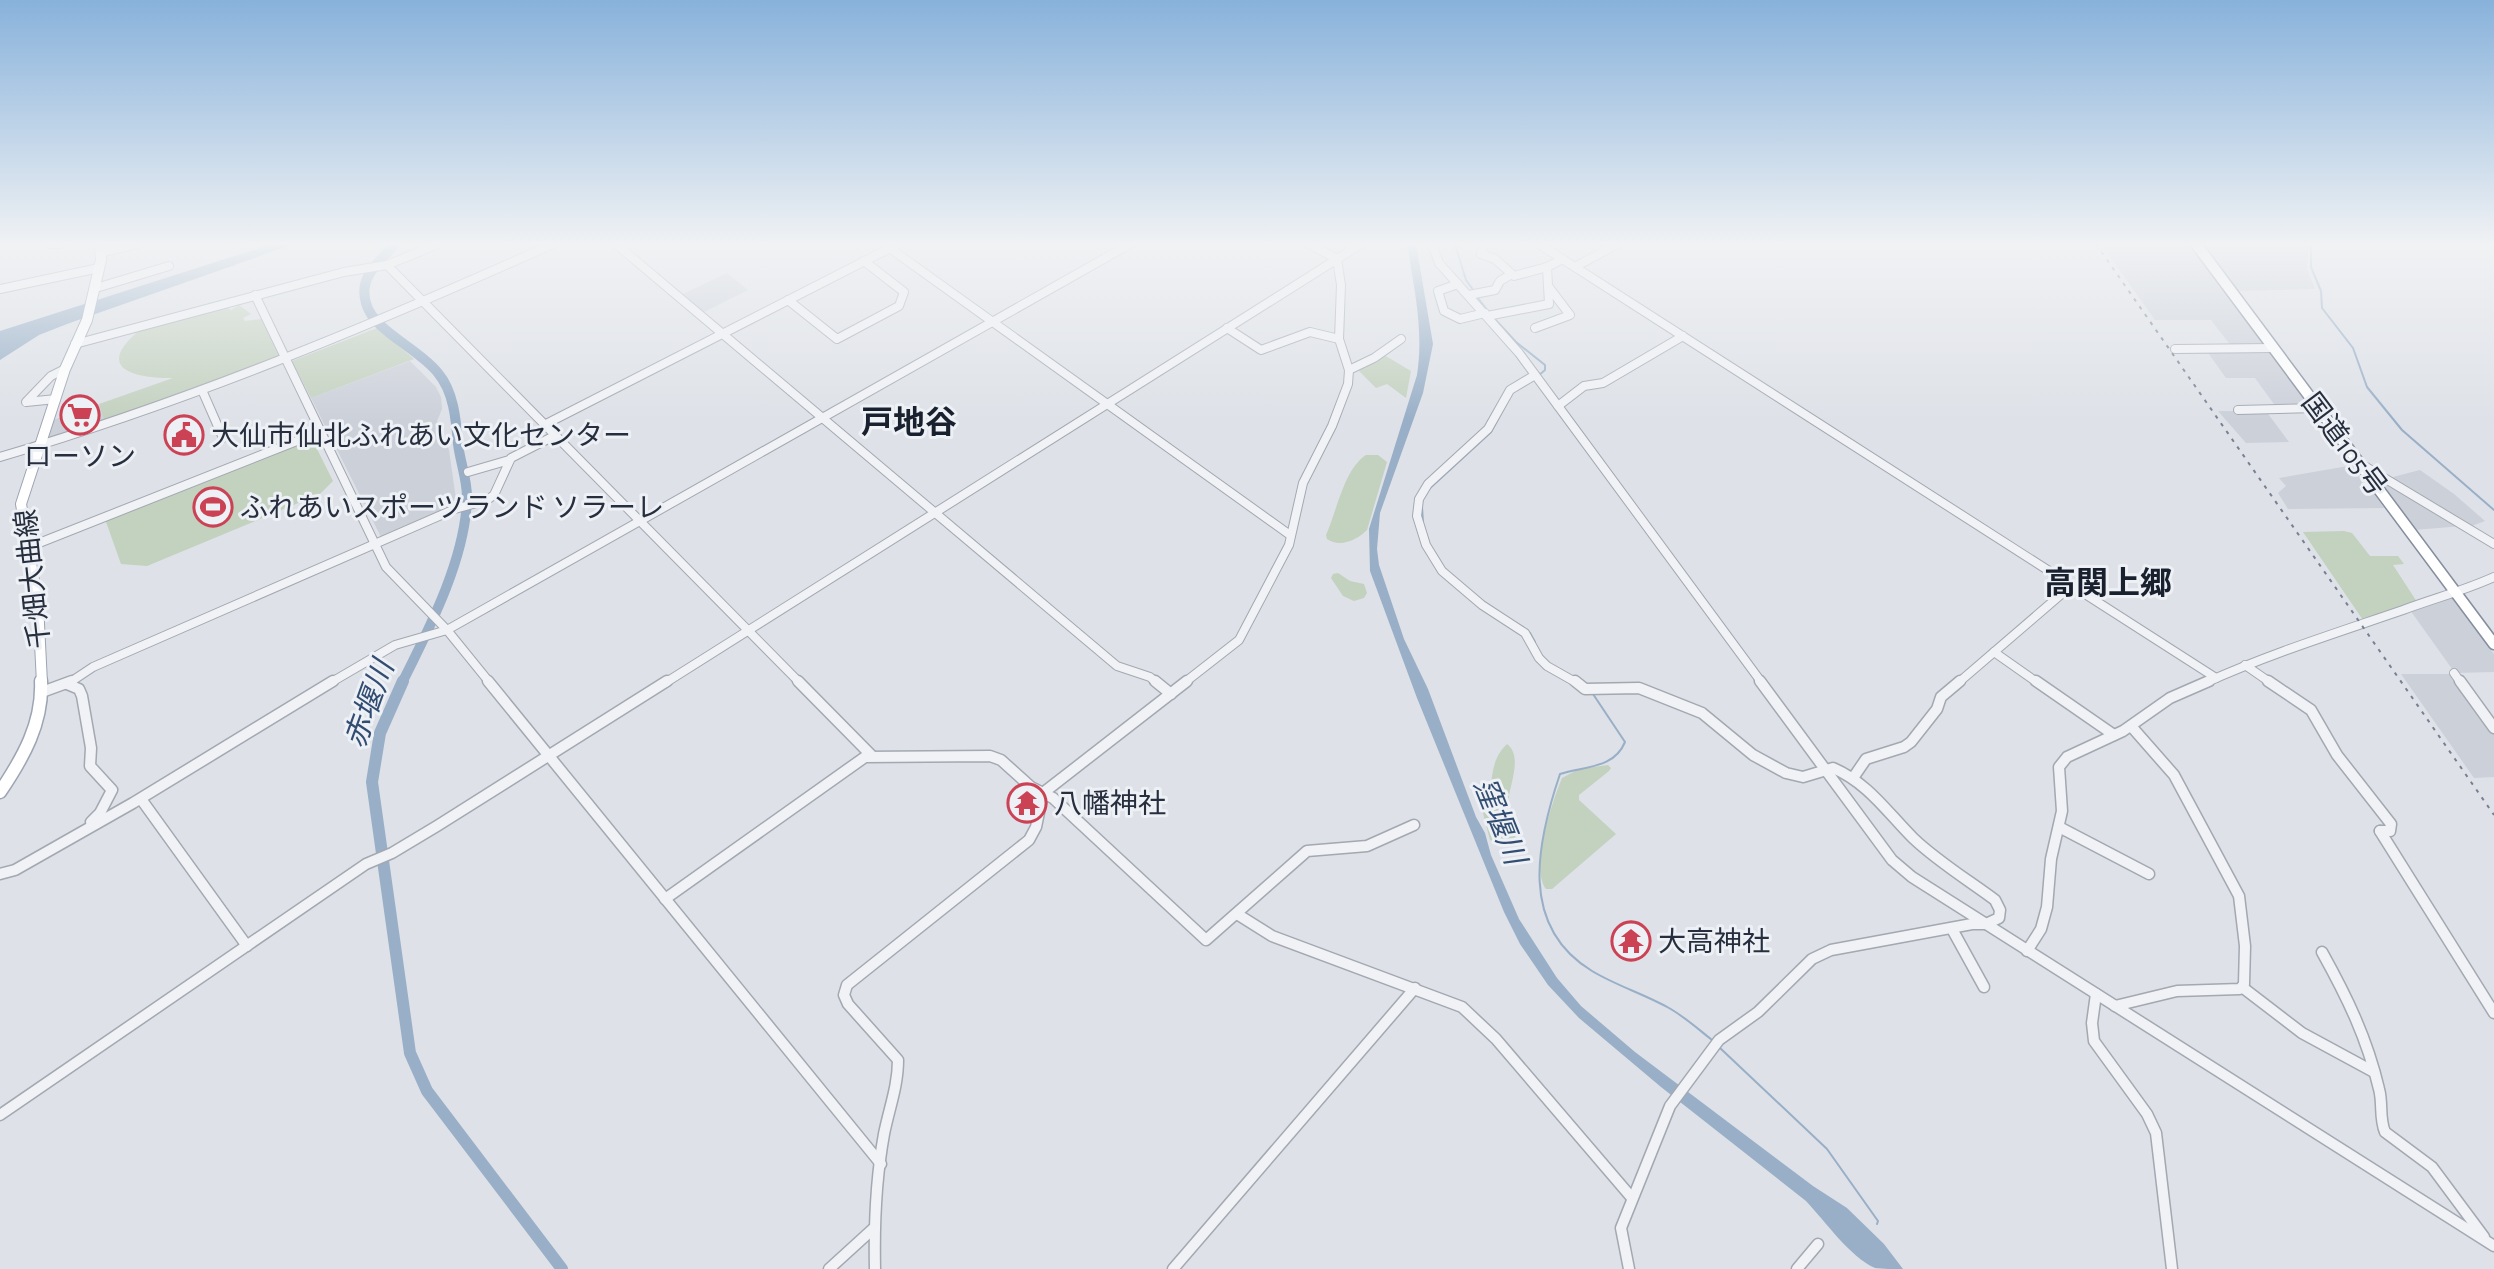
<svg xmlns="http://www.w3.org/2000/svg" width="2494" height="1269" font-family="'Alegreya Sans','Noto Sans JP',sans-serif">
	<style>
		.built { fill: #ccd0d9 }
		.green { fill: #c3d1bf }
		.water { fill: #98afc7 }
		.lines { fill: none; stroke-linecap: round; stroke-linejoin: round }
		.stream { stroke: #98afc7; stroke-width: 2 }
		.river-far1 { stroke: #98afc7; stroke-width: 10 }
		.river { stroke: #98afc7; stroke-width: 12 }
		.minor-far1-casing { stroke: #a3a8b1; stroke-width: 10 }
		.minor-casing { stroke: #a3a8b1; stroke-width: 13 }
		.major-far1-casing { stroke: #9da5b3; stroke-width: 12 }
		.major-casing { stroke: #9da5b3; stroke-width: 15 }
		.highway-casing { stroke: #858e9e; stroke-width: 13 }
		.minor-far1 { stroke: #f0f2f6; stroke-width: 8 }
		.minor { stroke: #f0f2f6; stroke-width: 10 }
		.major-far1 { stroke: #fff; stroke-width: 10 }
		.major { stroke: #fff; stroke-width: 12 }
		.highway { stroke: #fff; stroke-width: 10 }
		.rail { stroke: #778091; stroke-width: 2; stroke-dasharray: 3.5 6; stroke-linecap: butt }
		.labels { text-anchor: middle; stroke-width: 6; stroke-linejoin: round; paint-order: stroke }
		.poi-label { font-size: 28px; fill: #272f3e; stroke: #edf0f5; text-anchor: start }
		.street-label { font-size: 28px; fill: #272f3e; stroke: #edf0f5 }
		.water-label { font-size: 30px; font-style: italic; fill: #324d71; stroke: #edf0f5 }
		.quarter-label { font-size: 32px; font-weight: bold; fill: #19202e; stroke: #edf0f5 }
	</style>
	<rect width="100%" height="100%" fill="#dee1e7"/>
	<g class="built">
		<path d="M2101 244H2191L2265 346 2232 347 2211 320H2155Z"/>
		<path d="M2201 244H2309L2307 269 2315 289 2237 291Z"/>
		<path d="M727 273 748 290 702 313 681 295Z"/>
		<path d="M2269 349 2310 406 2276 407 2255 378H2226L2206 350Z"/>
		<path d="M410 361 436 387 441 397 442 409 437 421 449 450 457 506 381 537 311 398Z"/>
		<path d="M99 404 105 424 48 440 53 420Z"/>
		<path d="M2218 411H2266L2289 442 2246 443Z"/>
		<path d="M2354 465 2384 508 2288 509 2278 493 2286 486 2279 478Z"/>
		<path d="M2420 470 2454 494 2485 521 2469 527 2389 478Z"/>
		<path d="M2370 471 2462 526 2414 530Z"/>
		<path d="M2453 597 2494 654V672L2455 673 2410 610Z"/>
		<path d="M2401 674H2452L2494 730V777L2474 778Z"/>
	</g>
	<g class="green">
		<path d="M225 305 231 310 239 305 251 314 243 318 245 321 261 319 280 359 105 424 99 404 173 378C135 378 92 369 141 329Z"/>
		<path d="M377 328 414 359 311 398 292 361Z"/>
		<path d="M1384 355 1411 371 1406 398 1387 384 1376 388 1357 369Z"/>
		<path d="M296 443H314L333 481 320 494 147 566 121 564 105 519Z"/>
		<path d="M1366 455H1378L1387 462 1367 530C1357 540 1340 548 1327 539L1326 535C1337 511 1344 469 1366 455Z"/>
		<path d="M2344 531 2352 533 2370 556H2398L2404 564 2393 565 2417 602 2363 620 2303 532Z"/>
		<path d="M1338 573 1350 581 1364 584 1367 593 1364 598 1354 601 1343 596 1331 578 1333 574Z"/>
		<path d="M1507 744C1524 757 1508 787 1508 805 1508 817 1511 828 1516 839 1506 846 1501 845 1490 840L1482 809C1497 785 1486 764 1507 744Z"/>
		<path d="M1608 765 1611 768 1609 771 1579 795V800L1616 834 1552 889H1546C1530 866 1552 803 1562 778L1579 769Z"/>
	</g>
	<g class="water">
		<path d="M272 244H294L67 324 39 335 0 360V331Z"/>
		<path d="M1407 244H1416L1433 344 1423 393 1380 513 1377 549 1379 565 1404 639 1428 689 1476 817 1485 833 1491 855 1519 919 1557 978 1581 1006 1635 1052 1813 1186 1847 1208 1884 1244 1903 1269C1894 1269 1883 1269 1875 1268 1850 1257 1825 1221 1806 1201L1661 1087 1579 1018 1548 985 1520 944 1504 912 1417 698 1370 571 1369 529 1417 375C1424 330 1414 288 1407 244Z"/>
	</g>
	<g class="lines">
		<g class="stream">
			<path d="M1455 244 1466 280 1474 291"/>
			<path d="M2311 244V267L2321 291 2322 308 2353 348 2367 387 2402 430 2494 510"/>
			<path d="M1478 298 1487 310"/>
			<path d="M1493 317 1516 342 1545 365V370L1538 376"/>
			<path d="M1429 489 1491 432 1506 404"/>
			<path d="M1422 507 1423 522"/>
			<path d="M1513 621 1523 627"/>
			<path d="M1530 633 1535 642"/>
			<path d="M1593 694 1625 742C1614 769 1584 766 1560 774 1537 842 1518 926 1592 971 1617 986 1644 994 1669 1008 1685 1017 1698 1029 1712 1040"/>
			<path d="M1720 1048 1827 1149 1878 1221 1877 1224"/>
		</g>
		<path class="river-far1" d="M395 244C380 262 358 276 366 303 373 331 420 349 438 373 454 392 456 420 458 444 460 461 467 479 467 497 466 558 429 629 402 683"/>
		<path class="river" d="M403 681 380 733 372 782 410 1053 427 1091 562 1269"/>
		<g class="minor-far1-casing">
			<g id="minor-far1">
				<path d="M50 244H60"/>
				<path d="M616 244 1117 666 1150 677 1157 683"/>
				<path d="M884 244 1290 535"/>
				<path d="M1309 244 1337 259"/>
				<path d="M1432 244 1439 263 1519 353 1762 683"/>
				<path d="M1484 244 1481 254 1495 259 1514 276 1547 267 1563 259"/>
				<path d="M1539 244 2216 678"/>
				<path d="M100 253 136 244"/>
				<path d="M387 265 800 683"/>
				<path d="M1575 267 1617 244"/>
				<path d="M1458 284 1438 291 1444 311 1460 319 1485 313"/>
				<path d="M96 288 169 266"/>
				<path d="M0 289 99 268"/>
				<path d="M255 295 386 567 447 630 490 683"/>
				<path d="M1469 295 1495 290 1500 281 1510 275"/>
				<path d="M788 300 837 339 899 306 904 292 864 261"/>
				<path d="M1487 316 1549 304 1547 267"/>
				<path d="M1227 328 1261 350 1310 332 1339 339"/>
				<path d="M1535 328 1570 315 1548 286"/>
				<path d="M75 344 344 272 387 265 438 244"/>
				<path d="M2175 349 2274 348"/>
				<path d="M1349 370 1374 358 1401 339"/>
				<path d="M1535 375 1510 390 1488 429 1428 484 1419 499 1417 516 1426 545 1442 571 1482 605 1525 633 1539 658 1547 666 1577 683"/>
				<path d="M202 390 223 438"/>
				<path d="M56 399 26 402 51 376 65 369"/>
				<path d="M1558 406 1584 386 1603 383 1683 336"/>
				<path d="M2238 410 2318 408"/>
				<path d="M544 425 898 244"/>
				<path d="M0 457C190 401 372 325 553 244"/>
				<path d="M2361 464 2494 544"/>
				<path d="M468 472 509 460"/>
				<path d="M29 547 322 431"/>
				<path d="M1994 652 2038 683"/>
				<path d="M2245 665 2271 683"/>
				<path d="M2454 673 2461 683"/>
				<path d="M69 683 93 667 455 509 487 500 494 495 511 458 554 436"/>
				<path d="M330 683 395 645 447 630 1130 244"/>
				<path d="M665 683 1361 244"/>
				<path d="M1184 683 1239 640 1289 545 1303 483 1332 426 1348 384 1349 370 1339 339 1341 285 1337 259"/>
				<path d="M1958 683 2072 585"/>
				<path d="M2205 683C2269 654 2336 633 2403 610 2435 598 2463 591 2494 577"/>
			</g>
		</g>
		<g class="minor-casing">
			<g id="minor">
				<path d="M488 681 881 1164"/>
				<path d="M798 681 871 755"/>
				<path d="M1155 681 1171 694"/>
				<path d="M1575 681 1585 689 1639 688 1702 713 1753 755 1786 773 1803 777 1833 768C1868 783 1887 812 1913 838 1937 861 1968 880 1995 900L2000 910 1999 918 1986 924H1972L1831 950 1812 959 1758 1012 1719 1040 1670 1106 1621 1228 1629 1269"/>
				<path d="M1760 681 1892 860 1912 877 2494 1246"/>
				<path d="M2036 681 2114 735"/>
				<path d="M2268 681 2311 710 2337 755 2391 824 2390 831H2380"/>
				<path d="M2460 681 2494 728"/>
				<path d="M67 684 79 689 82 696 91 748 90 766 112 790 100 813 91 822"/>
				<path d="M42 692 72 681"/>
				<path d="M1853 778 1866 759 1904 747 1911 742 1937 709 1941 697 1960 681"/>
				<path d="M141 799 247 946"/>
				<path d="M2059 827 2149 874"/>
				<path d="M2380 831 2494 1013"/>
				<path d="M0 874 15 870 133 803 333 681"/>
				<path d="M665 899 865 757 990 756 1001 760 1031 787 1053 798 1206 940 1307 851 1367 846 1414 825"/>
				<path d="M1237 914 1272 936 1462 1007 1496 1039 1632 1198"/>
				<path d="M1952 929 1984 987"/>
				<path d="M2027 951 2041 929 2047 907 2051 859 2062 811 2059 767 2067 757 2123 731 2170 698 2209 681"/>
				<path d="M2322 952C2347 997 2367 1038 2379 1089 2383 1103 2379 1118 2385 1132L2432 1167 2484 1237"/>
				<path d="M2242 987 2302 1033 2374 1072"/>
				<path d="M2096 994 2092 1023 2094 1041 2147 1114 2156 1133 2172 1269"/>
				<path d="M2115 1006 2177 991 2240 989 2244 984 2245 946 2239 896 2174 775 2131 726"/>
				<path d="M0 1115 366 864 392 853 437 826 667 681"/>
				<path d="M829 1269 874 1228"/>
				<path d="M875 1269C874 1224 876 1178 884 1134 889 1109 898 1086 898 1060L848 1004 844 995 847 985 1029 840 1036 827 1043 793 1187 681"/>
				<path d="M1173 1269 1415 988"/>
				<path d="M1797 1269 1818 1244"/>
			</g>
		</g>
		<g class="major-far1-casing">
			<path id="major-far1" d="M42 683 38 604 21 504 65 369 87 320 101 260 100 244"/>
		</g>
		<g class="major-casing">
			<path id="major" d="M0 792C23 758 43 723 41 681"/>
		</g>
		<g class="highway-casing">
			<path id="highway" d="M2196 244 2494 644"/>
		</g>
		<use href="#minor-far1" class="minor-far1"/>
		<use href="#minor" class="minor"/>
		<use href="#major-far1" class="major-far1"/>
		<use href="#major" class="major"/>
		<use href="#highway" class="highway"/>
		<path class="rail" d="M2096 244 2494 815"/>
	</g>
	<linearGradient id="sky" x2="0" y2="1"><stop stop-color="#88b2db"/><stop offset="0.58" stop-color="#f0f2f4"/><stop offset="1" stop-color="#f0f2f4" stop-opacity="0"/></linearGradient>
	<rect width="2494" height="421" fill="url(#sky)"/>
	<defs>
		<g id="supermarket-ring" transform="scale(2.0125)"><circle r="9.5" fill="#edf0f5" stroke="#cc4255" stroke-width="1.5"/><path d="M-6-5.5h2.5l.6 2H6L4.5 2H-2.5L-4.4-4H-6ZM-1.5 3.2a1.3 1.3 0 1 0 .1 0ZM3 3.2a1.3 1.3 0 1 0 .1 0Z" fill="#cc4255"/></g>
		<g id="civic-ring" transform="scale(2.0125)"><circle r="9.5" fill="#edf0f5" stroke="#cc4255" stroke-width="1.5"/><path d="M-.6-6.5H3V-4.5H.6V-3L4-1V1h2V6H-6V1h2V-1L-.6-3ZM-1.2 2.5V6h2.4V2.5Z" fill="#cc4255"/></g>
		<g id="stadium-ring" transform="scale(2.0125)"><circle r="9.5" fill="#edf0f5" stroke="#cc4255" stroke-width="1.5"/><path d="M0-5a6.5 5 0 1 0 0 10a6.5 5 0 1 0 0-10ZM-3.5-1.8h7v3.6h-7Z" fill="#cc4255"/></g>
		<g id="temple-ring" transform="scale(2.0125)"><circle r="9.5" fill="#edf0f5" stroke="#cc4255" stroke-width="1.5"/><path d="M0-6L5-2H3V0L6.5 2.5H4V6H1.5V3h-3V6H-4V2.5H-6.5L-3 0V-2H-5Z" fill="#cc4255"/></g>
	</defs>
	<g fill-rule="evenodd">
		<use href="#supermarket-ring" x="80" y="415"/>
		<use href="#civic-ring" x="184" y="435"/>
		<use href="#stadium-ring" x="213" y="507"/>
		<use href="#temple-ring" x="1027" y="803"/>
		<use href="#temple-ring" x="1631" y="941"/>
	</g>
	<g class="labels">
		<g class="poi-label">
			<text x="211" y="445">大仙市仙北ふれあい文化センター</text>
			<text x="80" y="466" text-anchor="middle">ローソン</text>
			<text x="240" y="517">ふれあいスポーツランド ソラーレ</text>
			<text x="1054" y="813">八幡神社</text>
			<text x="1658" y="951">大高神社</text>
		</g>
		<g class="street-label">
			<text transform="translate(2345 444) rotate(53)" y="10">国道105号</text>
			<text transform="translate(32 579) rotate(-96)" y="10">千畑大曲線</text>
		</g>
		<g class="water-label">
			<text transform="translate(369 704) rotate(-70)" y="10">赤堰川</text>
			<text transform="translate(1500 821) rotate(68)" y="10">窪堰川</text>
		</g>
		<g class="quarter-label">
			<text x="909" y="433">戸地谷</text>
			<text x="2108" y="594">高関上郷</text>
		</g>
	</g>
</svg>
